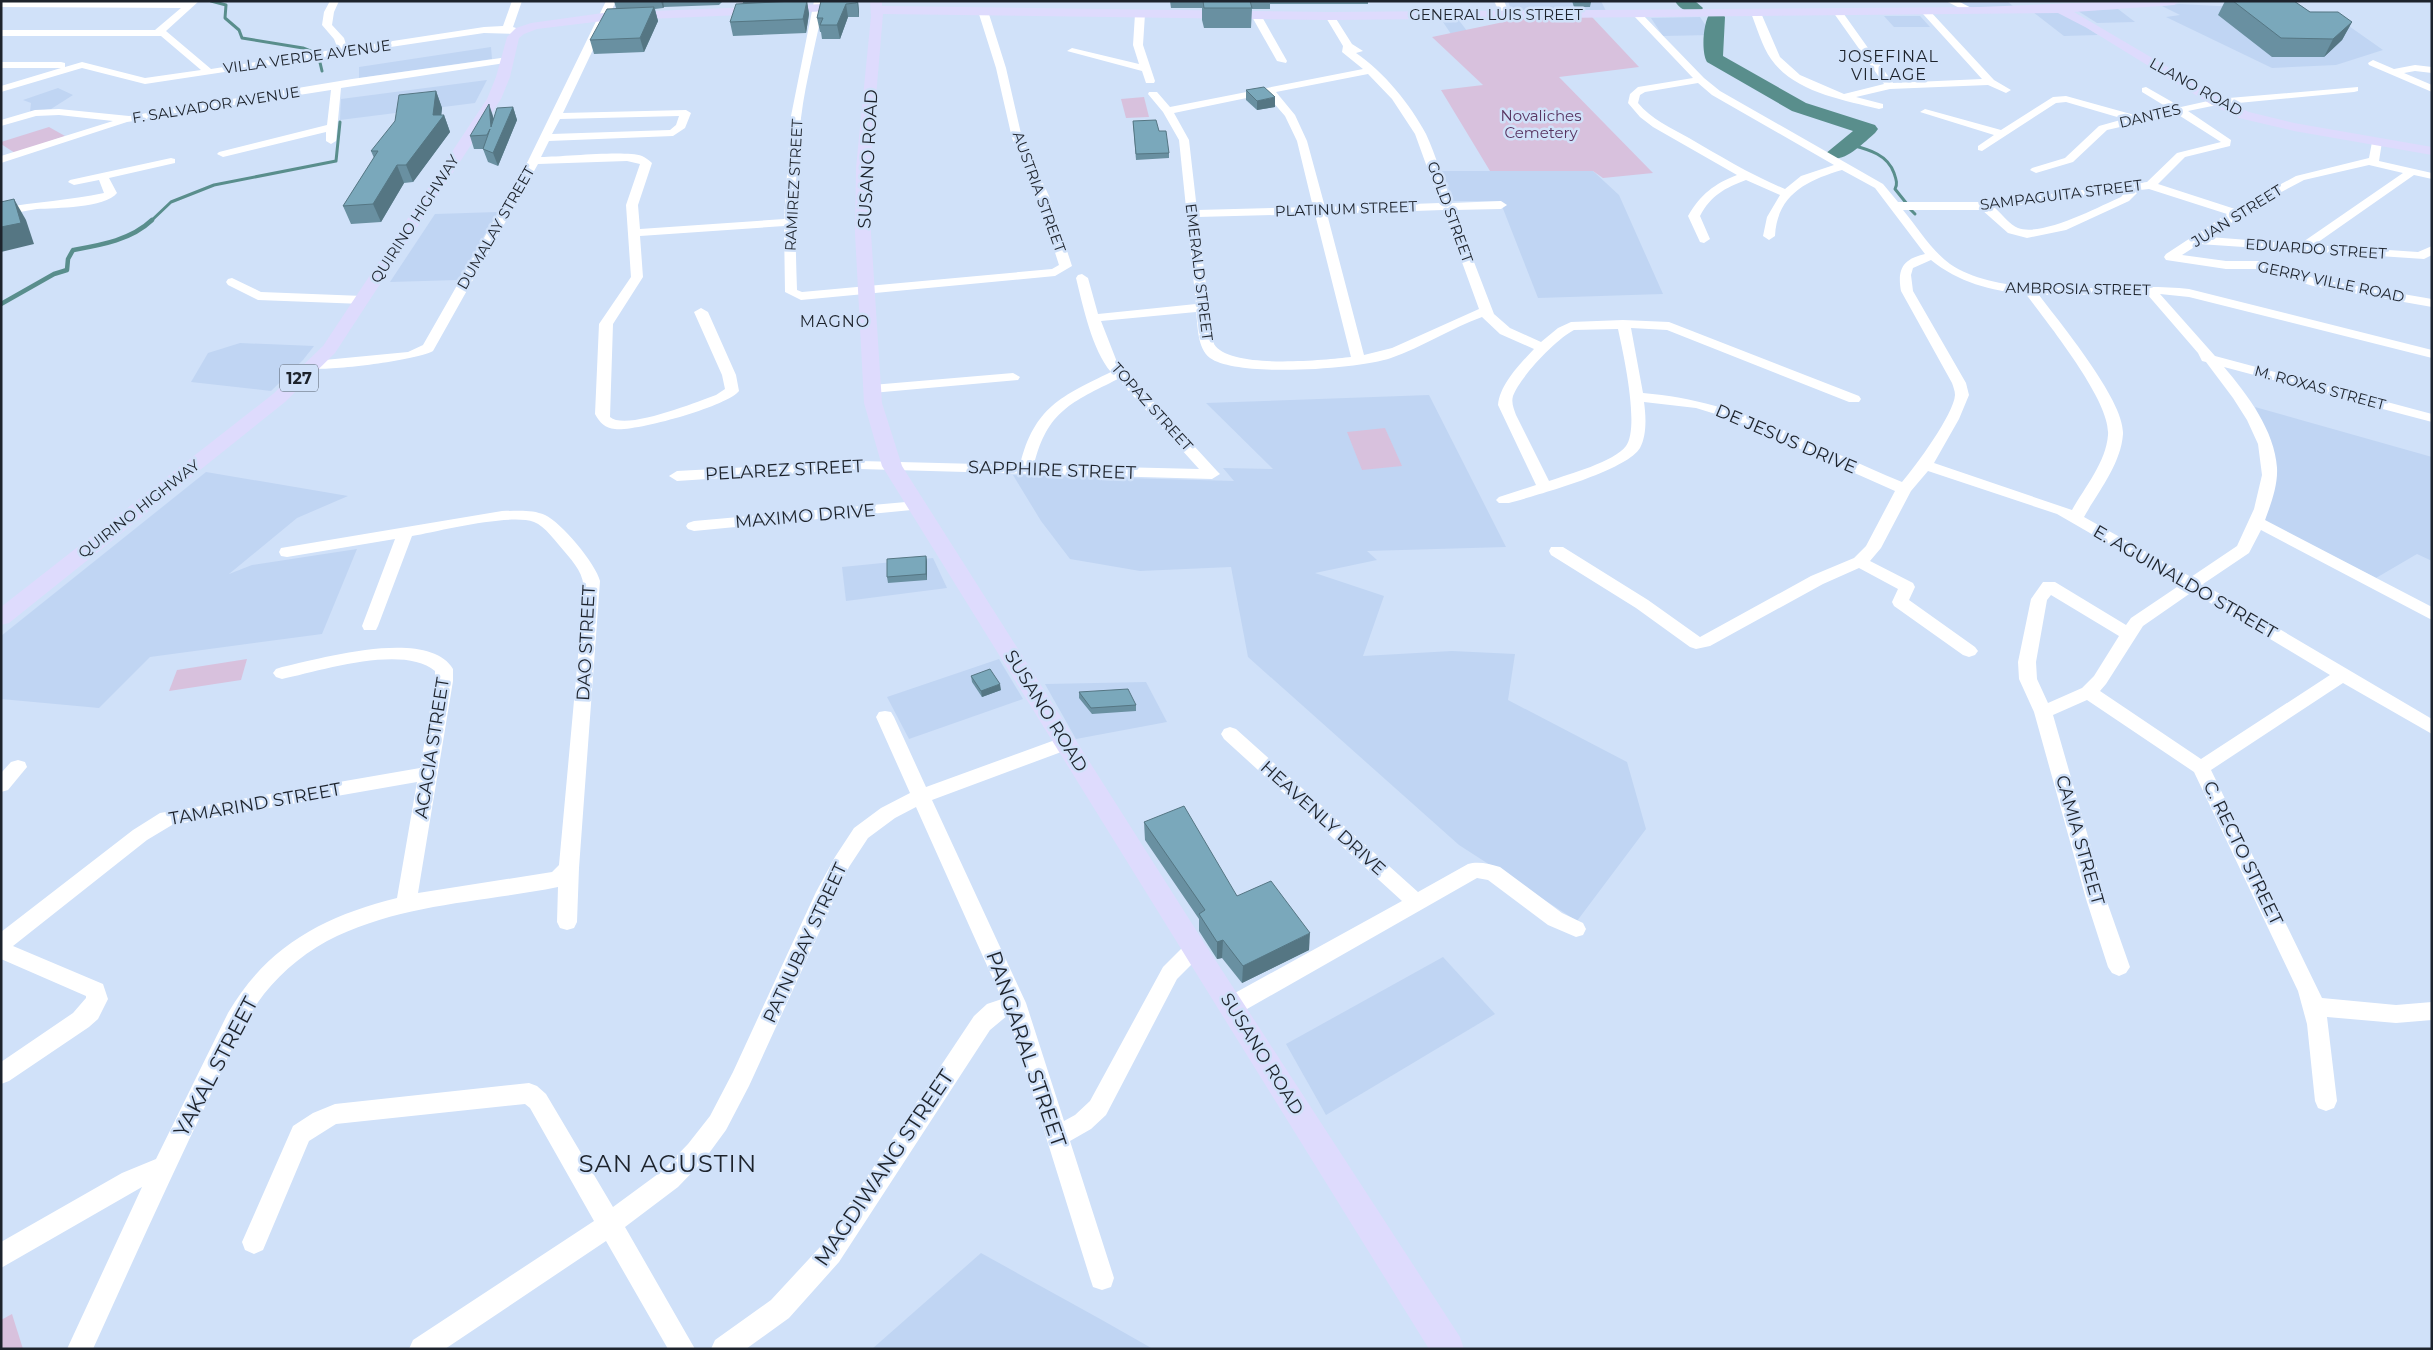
<svg xmlns="http://www.w3.org/2000/svg" width="2433" height="1350" font-family="Montserrat,sans-serif">
	<style>
		.built { fill: #c0d5f3 }
		.green { fill: #d8c1dd }
		.lines { fill: none; stroke-linecap: round; stroke-linejoin: round }
		.stream-far1 { stroke: #598e8c; stroke-width: 3 }
		.stream { stroke: #598e8c; stroke-width: 4.5 }
		.river { fill: #598e8c; fill-rule: evenodd }
		.minor { fill: #fff; fill-rule: evenodd }
		.major { fill: #dedbfd; fill-rule: evenodd }
		.wall { fill: #6990a1 }
		.shaded-wall { fill: #557683 }
		.building { fill: #7aa8bb; stroke: #557683 }
		.labels { text-anchor: middle; stroke-width: 5; stroke-linejoin: round; paint-order: stroke }
		.far-street-label { font-size: 15px; fill: #1d232c; stroke: #d0e1f9 }
		.far-park-label { font-size: 15px; fill: #583461; stroke: #d0e1f9 }
		.far-neighbourhood-label { font-size: 16px; letter-spacing: 1px; fill: #1d232c; stroke: #d0e1f9 }
		.shield { fill: #d0e1f9; stroke: #535c6a; stroke-width: 1 }
		.shield-label { font-size: 16px; font-weight: bold; fill: #1d232c }
		.street-label { font-size: 18px; fill: #1d232c; stroke: #d0e1f9 }
		.near-street-label { font-size: 21px; fill: #1d232c; stroke: #d0e1f9 }
		.near-quarter-label { font-size: 24px; letter-spacing: 1px; fill: #1d232c; stroke: #d0e1f9 }
	</style>
	<rect width="100%" height="100%" fill="#d0e1f9"/>
	<g class="built">
		<path d="M1508 1H1601L1606 11 1511 10Z"/>
		<path d="M1953 1H2007L2014 7 1969 8Z"/>
		<path d="M2180 4 2329 12 2383 50 2336 65 2272 68 2166 17 2180 15 2162 6Z"/>
		<path d="M2118 9 2135 22 2097 23 2078 11Z"/>
		<path d="M2061 11 2098 35 2064 36 2033 12Z"/>
		<path d="M1884 16H1920L1930 27H1894Z"/>
		<path d="M1700 17 1712 35 1663 36 1651 18Z"/>
		<path d="M1441 19H1458L1467 31 1451 34Z"/>
		<path d="M491 47 492 59 359 78V67Z"/>
		<path d="M487 80 475 103 340 120 341 99Z"/>
		<path d="M58 88 73 95 51 109 30 112 31 103 23 100Z"/>
		<path d="M1442 171H1593L1619 195 1663 294 1538 298 1500 201H1453Z"/>
		<path d="M498 212 458 280 390 282 435 214Z"/>
		<path d="M240 343 314 346 303 360 271 391 191 382 208 353Z"/>
		<path d="M1429 395 1506 547 1367 551 1377 560 1315 573 1384 596 1363 656 1452 651 1515 654 1508 700 1627 762 1646 829 1577 921 1459 845 1248 657 1231 567 1140 571 1070 559 1041 521 1013 475 1234 481 1223 468 1273 469 1206 403Z"/>
		<path d="M2255 407 2432 457V561L2417 554 2376 578 2265 521 2277 468 2270 442Z"/>
		<path d="M206 472 348 496 297 518 229 574 252 565 357 549 322 634 150 657 99 708 1 699V636Z"/>
		<path d="M933 558 947 588 846 601 842 567Z"/>
		<path d="M999 659 1023 699 909 739 887 697Z"/>
		<path d="M1146 682 1167 722 1076 739 1045 684Z"/>
		<path d="M1443 957 1495 1014 1326 1115 1286 1044Z"/>
		<path d="M981 1253 1102 1320 1153 1349H872Z"/>
	</g>
	<g class="green">
		<path d="M1592 17 1639 67 1559 77 1653 173 1603 178 1593 171H1490L1441 90 1483 85 1432 37 1518 19Z"/>
		<path d="M1144 97 1149 117 1126 118 1121 99Z"/>
		<path d="M49 127 65 136 15 153 1 144V142Z"/>
		<path d="M1385 428 1402 466 1362 470 1347 432Z"/>
		<path d="M247 659 241 680 169 691 177 670Z"/>
		<path d="M12 1314 23 1349H1V1320Z"/>
	</g>
	<g class="lines">
		<g class="stream-far1">
			<path d="M211 1 226 5 225 18 239 30 242 38 303 48 318 54 322 71"/>
			<path d="M1848 144C1866 149 1887 153 1894 173 1896 179 1898 184 1895 189L1907 204"/>
			<path d="M1910 209 1915 214"/>
			<path d="M151 221 171 202 214 185 336 161 340 122"/>
		</g>
		<path class="stream" d="M1 304 54 274 67 270 68 259 73 250C101 245 131 240 152 220"/>
		<g class="river">
			<path d="M1675 1H1695L1703 8 1700 12C1690 14 1680 10 1675 1Z"/>
			<path d="M1716 12 1722 13 1725 17 1723 56 1806 103 1875 125 1878 129 1875 133C1862 144 1845 163 1828 158L1825 154 1853 131 1792 111 1707 62C1701 52 1703 23 1710 13Z"/>
		</g>
		<g class="minor">
			<path d="M1 1H199L166 31 211 69 338 49 334 39 322 25 324 12 330 1H339L334 12 332 25 344 38 347 48 484 27 503 26 512 1H522L513 27 525 31 520 34 484 33 145 84 82 68 1 92V86L61 68H1V62H61L65 63V67L82 62 145 78 201 70 161 36H1V30H155L181 8 1 7Z"/>
			<path d="M606 1H616L563 113 686 110 691 113 685 128 673 136 549 141 541 157C564 157 624 150 642 156 646 158 649 160 652 163L638 205 640 229 784 219 791 116 814 1H824C817 40 806 78 801 118 794 175 795 233 797 290L802 292 1052 269 1059 265 1037 196 1012 138 996 68 978 11 983 8 988 11 1006 68 1022 138 1049 196 1072 266 1055 276 801 300 785 292 784 226 640 236 643 277 613 324 610 417C626 431 696 402 716 395L725 389 722 375 694 312 701 308 708 312 736 375 739 391C728 406 635 432 615 429 605 428 600 423 595 414L599 324 631 277 626 205 640 164 627 161 538 164 433 351C418 360 326 372 309 368L307 365 309 362 314 361 408 352 423 345 528 161ZM679 116 676 125 670 130 552 134 560 119Z"/>
			<path d="M1494 1H1504L1510 15 1508 17H1502Z"/>
			<path d="M1946 1H1958L1977 11 1969 13Z"/>
			<path d="M1838 9 1841 10 1893 83 1982 79 1923 14 1921 12 1926 9 1929 10 1994 80 2011 90 2006 93 1988 85 1890 89 1856 97 1883 104V108L1879 109C1843 100 1794 92 1771 59 1762 46 1757 28 1751 13L1756 10 1761 13 1780 57 1800 75 1844 94 1884 84 1833 12Z"/>
			<path d="M1140 11 1145 14 1143 45 1155 81 1154 83H1146L1142 71 1067 51 1072 48 1139 64 1133 45 1135 14Z"/>
			<path d="M1256 12 1261 15 1287 61 1286 63 1277 61 1251 15Z"/>
			<path d="M1634 12H1640L1704 78 1720 91 1883 184 1898 202H1985L2147 182 2177 153 2221 142 2177 114 2107 130 2073 162 2036 173 2030 170 2032 168 2065 158 2099 126 2124 119 2066 102 2056 103 1982 151 1978 150V146L1994 135 1920 112 1925 109 2001 130 2053 97 2066 96 2138 116 2170 109 2142 92V88L2146 87 2181 107 2217 99 2358 87V91L2354 92 2217 105 2188 111 2231 140 2230 146 2185 157 2158 184 2235 209 2296 176 2369 158 2372 142 2377 139 2382 142 2379 161 2432 173V179L2414 175 2314 245 2418 252 2432 246V255L2424 259 2199 244 2182 255 2226 261H2259L2278 265 2316 279 2432 299V307L2313 286 2259 269H2226L2166 260 2164 257 2166 254 2227 214 2149 189 2140 190 2129 201 2066 230 2027 238 2008 233 1982 210H1903C1918 228 1931 250 1950 264 2008 303 2120 281 2189 289L2432 350V358L2189 297 2160 294 2215 356 2432 414V422L2224 367C2247 394 2275 431 2277 468 2278 485 2271 504 2265 520L2432 607V620L2261 530 2249 553 2203 584 2432 719V734L2343 683 2211 770 2322 998 2396 1005 2432 1002V1020L2396 1023 2327 1017 2337 1101 2334 1108 2326 1111 2318 1108 2315 1101 2307 1024 2298 991 2194 772 2087 700 2053 715 2106 899 2130 967 2126 973 2119 976 2112 973 2108 967 2086 899 2034 712 2019 679 2018 662 2031 599 2043 582H2055L2126 625 2131 618 2180 585 2057 514 1928 471 1911 491 1881 548 1870 561 1913 583 1915 587 1909 600 1975 647 1978 651 1975 655 1969 657 1963 655 1894 606 1892 602 1898 589 1859 568 1823 584 1710 646 1696 649 1690 647 1636 608 1551 555 1549 551 1551 547H1563L1648 600 1700 637 1811 576 1854 558 1866 546 1895 491 1735 420 1696 408 1644 402C1646 416 1647 435 1640 448 1626 471 1537 495 1509 503H1499L1496 500 1499 497 1536 485 1498 405C1500 384 1520 364 1534 349L1500 334 1482 317C1451 328 1423 347 1391 358 1359 369 1238 378 1210 358 1197 348 1198 326 1196 312L1101 321 1117 362 1217 471 1220 474 1212 479 860 469 677 481 669 476 677 471 860 461 1020 465C1034 407 1062 396 1111 372 1092 350 1083 306 1076 278L1078 275 1082 274 1088 278 1098 314 1196 304 1179 140 1163 112 1148 94 1149 92H1157L1170 107 1363 69 1342 52 1343 46 1325 16 1330 13 1333 14 1352 44 1363 51 1356 53C1384 72 1410 104 1426 134 1436 156 1443 180 1452 203L1501 201 1507 205 1501 209 1454 210 1494 314 1510 328 1541 342 1558 328 1571 322 1623 320 1669 322 1859 396 1861 399 1859 402H1849L1667 330 1631 328 1643 393C1741 401 1813 446 1902 482 1915 467 1954 414 1955 395 1955 391 1953 386 1952 383L1901 291C1897 269 1903 259 1925 254L1875 188 1842 170C1808 180 1777 194 1775 236L1769 240 1763 236 1767 217 1780 195 1746 180C1725 188 1711 195 1700 216L1710 239 1704 243 1700 242 1688 216C1701 194 1714 184 1737 175L1653 127 1640 117 1628 103 1630 94 1638 87 1693 78 1634 16ZM1368 74 1392 99 1415 134 1440 203 1325 207 1307 141 1295 115 1276 92ZM1698 83 1712 95 1834 165 1801 176 1785 189C1751 175 1720 156 1689 138 1671 128 1651 119 1638 103L1640 95 1645 92ZM1266 94 1285 116 1297 141 1313 207 1197 210 1189 140 1174 113ZM2369 165 2403 173 2300 244 2209 237 2270 198 2304 180ZM2125 192 2121 197C2098 207 2042 237 2018 228 2010 225 2002 214 1995 208ZM1443 210 1479 309 1392 348 1364 355 1327 214ZM1315 214 1351 357C1323 360 1230 370 1214 344L1197 217ZM1931 260C1958 282 1991 291 2026 294 2047 323 2111 401 2108 435 2106 462 2085 487 2072 510L1934 463 1959 419 1969 395 1966 383 1913 291 1911 275 1913 268ZM2147 294 2198 353 2202 361 2206 362 2233 398 2247 420 2258 444 2262 475 2254 509 2237 546 2191 577 2084 517C2098 492 2121 464 2123 434 2125 401 2060 323 2039 295ZM1618 329C1623 352 1640 427 1626 446 1614 462 1569 474 1549 481L1516 415C1514 409 1511 403 1513 396 1520 377 1556 339 1574 330ZM1118 379 1199 469 1034 465C1047 411 1072 402 1118 379ZM2192 592 2330 675 2201 759 2100 691 2106 684 2143 626ZM2051 595 2119 636 2094 676 2082 688 2048 703 2037 679 2036 662 2047 600Z"/>
			<path d="M508 57 512 58V62L341 88 336 141 331 144 326 141V132L223 157 217 154 219 152 327 125 331 90 127 122 1 163V156L113 121 59 115 36 116 1 126V120L35 110 59 109 129 116 352 79Z"/>
			<path d="M2373 60 2394 69 2415 65 2432 67V73L2415 71 2404 73 2432 85V92L2369 65 2368 63Z"/>
			<path d="M171 158 175 159V163L109 178 117 193C105 208 55 208 37 209 25 211 13 213 1 216V208C36 202 70 200 104 193L99 180 74 185 68 182 70 180Z"/>
			<path d="M232 278 261 292 363 296 369 300 363 304 258 300 228 285 226 282 228 279Z"/>
			<path d="M1013 373 1020 377 1018 380 872 393 865 389 872 385Z"/>
			<path d="M917 501 922 503 925 506 922 509 694 531 688 529 686 526 688 523 694 521Z"/>
			<path d="M502 511C516 511 532 509 545 515 561 522 596 564 600 581L579 868 577 922 574 928 567 930 560 928 557 922 558 887C484 902 408 903 337 936 309 949 283 970 264 994 240 1025 226 1063 209 1098 169 1181 131 1265 93 1349H67L142 1187 1 1268V1242L122 1173 156 1159 228 1013C267 946 324 916 397 898L417 782 172 825 147 840 13 946 103 984 108 999 98 1019 89 1027 9 1081 1 1084V1062L73 1013 86 998V996L1 959V932L133 830 160 813 420 768 435 681V671C403 644 320 671 282 679L276 677 273 673 276 669 282 667C320 659 428 627 453 669V681L418 893 552 872 559 865 584 591C584 574 575 564 564 551 556 542 545 526 534 522 510 513 439 531 412 536L378 626 376 630H364L362 626 395 539 287 557 281 556 279 552 281 548 287 547Z"/>
			<path d="M885 711 891 712 894 717 926 787 1066 736 1072 738 1075 743 1072 748 932 800 1026 1003 1064 1121 1075 1115 1090 1101 1163 967 1187 943 1194 940 1201 943 1204 949 1201 955 1177 979 1106 1115 1091 1129 1070 1141 1114 1278 1111 1287 1102 1290 1093 1287 1090 1278 1008 1015 990 1030 839 1262 789 1318 746 1349H711L715 1340 771 1300 821 1246 974 1016 987 1004 1002 999 916 807 895 818 868 838 849 867 749 1086 726 1130 704 1160 678 1187 625 1227 695 1349H668L606 1241 445 1349H409L413 1340 594 1221 530 1108 525 1104 336 1124 309 1141 263 1250 254 1254 245 1250 242 1242 293 1126 313 1113 335 1104 529 1083 537 1086 546 1094 613 1207 662 1171 688 1144 710 1116 733 1072 816 892 835 857 854 828 881 808 910 793 876 717 879 712Z"/>
			<path d="M1230 727 1236 729 1418 892 1468 864C1478 861 1490 864 1500 867L1562 913 1583 923 1586 929 1583 935 1576 937 1548 925 1488 880 1477 878 1240 1013 1232 1015 1224 1013 1221 1006 1224 999 1402 901 1224 739 1221 734 1224 729Z"/>
			<path d="M18 760 25 762 27 767 8 790 1 792V773L11 762Z"/>
		</g>
		<g class="major">
			<path d="M870 1H882V6L1330 12 1980 7 2119 1H2180L2174 5 2074 12 2222 99 2249 112 2294 123 2432 147V155L2294 131 2239 118 2212 105 2087 28 2058 13 1330 20 883 14 870 168 871 233 882 403 902 466 1203 941 1460 1337 1464 1349H1429L882 466 864 403 855 233 856 168 871 16Z"/>
			<path d="M849 3 855 7 853 10 603 21 537 29 524 34 519 38 510 77 501 99 335 353 285 402 9 623 1 625V607L273 394 323 346 487 99 496 77 507 37 516 28 531 23 603 13Z"/>
		</g>
	</g>
	<g class="wall">
		<path d="M614 1H723L719 5 664 7 663 8 655 9 658 21 644 52 594 54 590 40 616 8Z"/>
		<path d="M743 1H812L807 2 809 14 806 33 733 36 730 22 743 3Z"/>
		<path d="M821 1H858L859 12V17H848L840 39H822L821 32H820L817 18Z"/>
		<path d="M1170 1H1368V4H1270V9H1252L1251 28H1204L1202 20V8H1171Z"/>
		<path d="M1572 1H1590L1591 2 1590 7H1574Z"/>
		<path d="M2225 1H2294L2310 12 2352 22 2342 40 2324 57H2272L2218 15Z"/>
		<path d="M1246 90 1275 107 1257 110 1246 100Z"/>
		<path d="M436 91 442 108 441 115H444L450 132 413 182 404 183 381 222 351 224 343 206 374 158 371 151Z"/>
		<path d="M513 107 517 120 498 166 488 162 483 149H474L470 136 493 116V118Z"/>
		<path d="M1133 121 1159 131 1169 153V158L1136 160Z"/>
		<path d="M926 556 927 562V580L888 583 887 577Z"/>
		<path d="M971 676 1001 690 982 697 972 682Z"/>
		<path d="M1079 692 1136 705V711L1092 714 1079 698Z"/>
		<path d="M1144 822 1237 896 1309 950 1242 983 1222 958 1217 959 1199 931V919L1145 840Z"/>
	</g>
	<g class="shaded-wall">
		<path d="M661 1H663L664 7 663 8Z"/>
		<path d="M807 1 809 14 806 33 803 19Z"/>
		<path d="M857 1H858L859 12V17Z"/>
		<path d="M846 4 848 17 840 39 837 25Z"/>
		<path d="M654 7 658 21 644 52 640 38Z"/>
		<path d="M2352 22 2342 40 2324 57 2333 39Z"/>
		<path d="M436 91 442 108 441 118 444 115 450 132 413 182 406 165Z"/>
		<path d="M1275 97V107L1257 110V101Z"/>
		<path d="M489 104 493 116 495 140 491 127Z"/>
		<path d="M513 107 517 120 498 166 493 153Z"/>
		<path d="M397 165 404 183 381 222 373 204Z"/>
		<path d="M14 199 26 220 34 244 1 252V227Z"/>
		<path d="M926 556 927 562V580L926 574Z"/>
		<path d="M1000 684 1001 690 982 697 981 691Z"/>
		<path d="M1310 933 1309 950 1242 983 1243 966Z"/>
		<path d="M1223 940 1222 958 1217 959V942Z"/>
	</g>
	<g class="building">
		<path d="M794 1H807L803 19 730 22 736 4Z"/>
		<path d="M821 1H857L856 3 846 4 837 25H820L823 18H817Z"/>
		<path d="M1203 1H1250L1252 8H1204Z"/>
		<path d="M1574 1H1590L1591 2H1575Z"/>
		<path d="M2233 1H2294L2310 12H2338L2352 22 2333 39 2281 38Z"/>
		<path d="M654 7 640 38 590 40 607 9Z"/>
		<path d="M1264 87 1275 97 1257 101 1246 90Z"/>
		<path d="M436 91 433 115H444L406 165H397L373 204 343 206 378 151H371L395 121 399 95Z"/>
		<path d="M489 104 491 127 497 108 513 107 493 153 483 149 490 129 487 135 470 136Z"/>
		<path d="M1156 120 1159 131H1166L1169 153 1136 154 1133 121Z"/>
		<path d="M14 199 21 223 1 227V202Z"/>
		<path d="M926 556V574L887 577V559Z"/>
		<path d="M990 669 1000 684 981 691 971 676Z"/>
		<path d="M1128 689 1136 705 1091 708 1079 692Z"/>
		<path d="M1184 806 1237 896 1271 881 1310 933 1243 966 1223 940 1217 942 1199 914 1205 910 1144 822Z"/>
	</g>
	<g class="labels">
		<g class="far-street-label">
			<text x="1496" y="20">GENERAL LUIS STREET</text>
			<text transform="translate(307 57) rotate(-8)" y="5">VILLA VERDE AVENUE</text>
			<text transform="translate(2196 87) rotate(29)" y="5">LLANO ROAD</text>
			<text transform="translate(216 105) rotate(-9)" y="5">F. SALVADOR AVENUE</text>
			<text transform="translate(2150 116) rotate(-13)" y="5">DANTES</text>
			<text transform="translate(794 185) rotate(-87)" y="5">RAMIREZ STREET</text>
			<text transform="translate(1039 192) rotate(70)" y="5">AUSTRIA STREET</text>
			<text transform="translate(2061 195) rotate(-7)" y="5">SAMPAGUITA STREET</text>
			<text transform="translate(1346 209) rotate(-2)" y="5">PLATINUM STREET</text>
			<text transform="translate(1450 212) rotate(70)" y="5">GOLD STREET</text>
			<text transform="translate(2237 216) rotate(-32)" y="5">JUAN STREET</text>
			<text transform="translate(415 219) rotate(-57)" y="5">QUIRINO HIGHWAY</text>
			<text transform="translate(496 228) rotate(-60)" y="5">DUMALAY STREET</text>
			<text transform="translate(2316 249) rotate(4)" y="5">EDUARDO STREET</text>
			<text transform="translate(1199 272) rotate(83)" y="5">EMERALD STREET</text>
			<text transform="translate(2331 282) rotate(12)" y="5">GERRY VILLE ROAD</text>
			<text transform="translate(2078 289) rotate(1)" y="5">AMBROSIA STREET</text>
			<text transform="translate(2320 388) rotate(15)" y="5">M. ROXAS STREET</text>
			<text transform="translate(1152 407) rotate(48)" y="5">TOPAZ STREET</text>
			<text transform="translate(139 509) rotate(-38)" y="5">QUIRINO HIGHWAY</text>
		</g>
		<g class="far-park-label">
			<text x="1541" y="121">Novaliches<tspan x="1541" dy="17">Cemetery</tspan></text>
		</g>
		<g class="far-neighbourhood-label">
			<text x="1889" y="62">JOSEFINAL<tspan x="1889" dy="18">VILLAGE</tspan></text>
			<text x="835" y="327">MAGNO</text>
		</g>
		<rect class="shield" x="280" y="364.5" width="38" height="27" rx="4"/>
		<g class="shield-label">
			<text x="299" y="384">127</text>
		</g>
		<g class="street-label">
			<text transform="translate(868 159) rotate(-87)" y="6">SUSANO ROAD</text>
			<text transform="translate(1786 439) rotate(23)" y="6">DE JESUS DRIVE</text>
			<text transform="translate(784 470) rotate(-3)" y="6">PELAREZ STREET</text>
			<text transform="translate(1052 470) rotate(2)" y="6">SAPPHIRE STREET</text>
			<text transform="translate(805 516) rotate(-5)" y="6">MAXIMO DRIVE</text>
			<text transform="translate(2185 582) rotate(30)" y="6">E. AGUINALDO STREET</text>
			<text transform="translate(586 643) rotate(-87)" y="6">DAO STREET</text>
			<text transform="translate(1046 711) rotate(58)" y="6">SUSANO ROAD</text>
			<text transform="translate(432 748) rotate(-81)" y="6">ACACIA STREET</text>
			<text transform="translate(255 804) rotate(-10)" y="6">TAMARIND STREET</text>
			<text transform="translate(1323 818) rotate(42)" y="6">HEAVENLY DRIVE</text>
			<text transform="translate(2080 840) rotate(74)" y="6">CAMIA STREET</text>
			<text transform="translate(2243 853) rotate(64)" y="6">C. RECTO STREET</text>
			<text transform="translate(805 943) rotate(-65)" y="6">PATNUBAY STREET</text>
			<text transform="translate(1262 1054) rotate(58)" y="6">SUSANO ROAD</text>
		</g>
		<g class="near-street-label">
			<text transform="translate(1026 1049) rotate(71)" y="7">PANGARAL STREET</text>
			<text transform="translate(216 1067) rotate(-62)" y="7">YAKAL STREET</text>
			<text transform="translate(884 1168) rotate(-56)" y="7">MAGDIWANG STREET</text>
		</g>
		<g class="near-quarter-label">
			<text x="668" y="1172">SAN AGUSTIN</text>
		</g>
	</g>
	<rect width="2433" height="1350" fill="none" stroke="#1d232c" stroke-width="5"/>
</svg>
